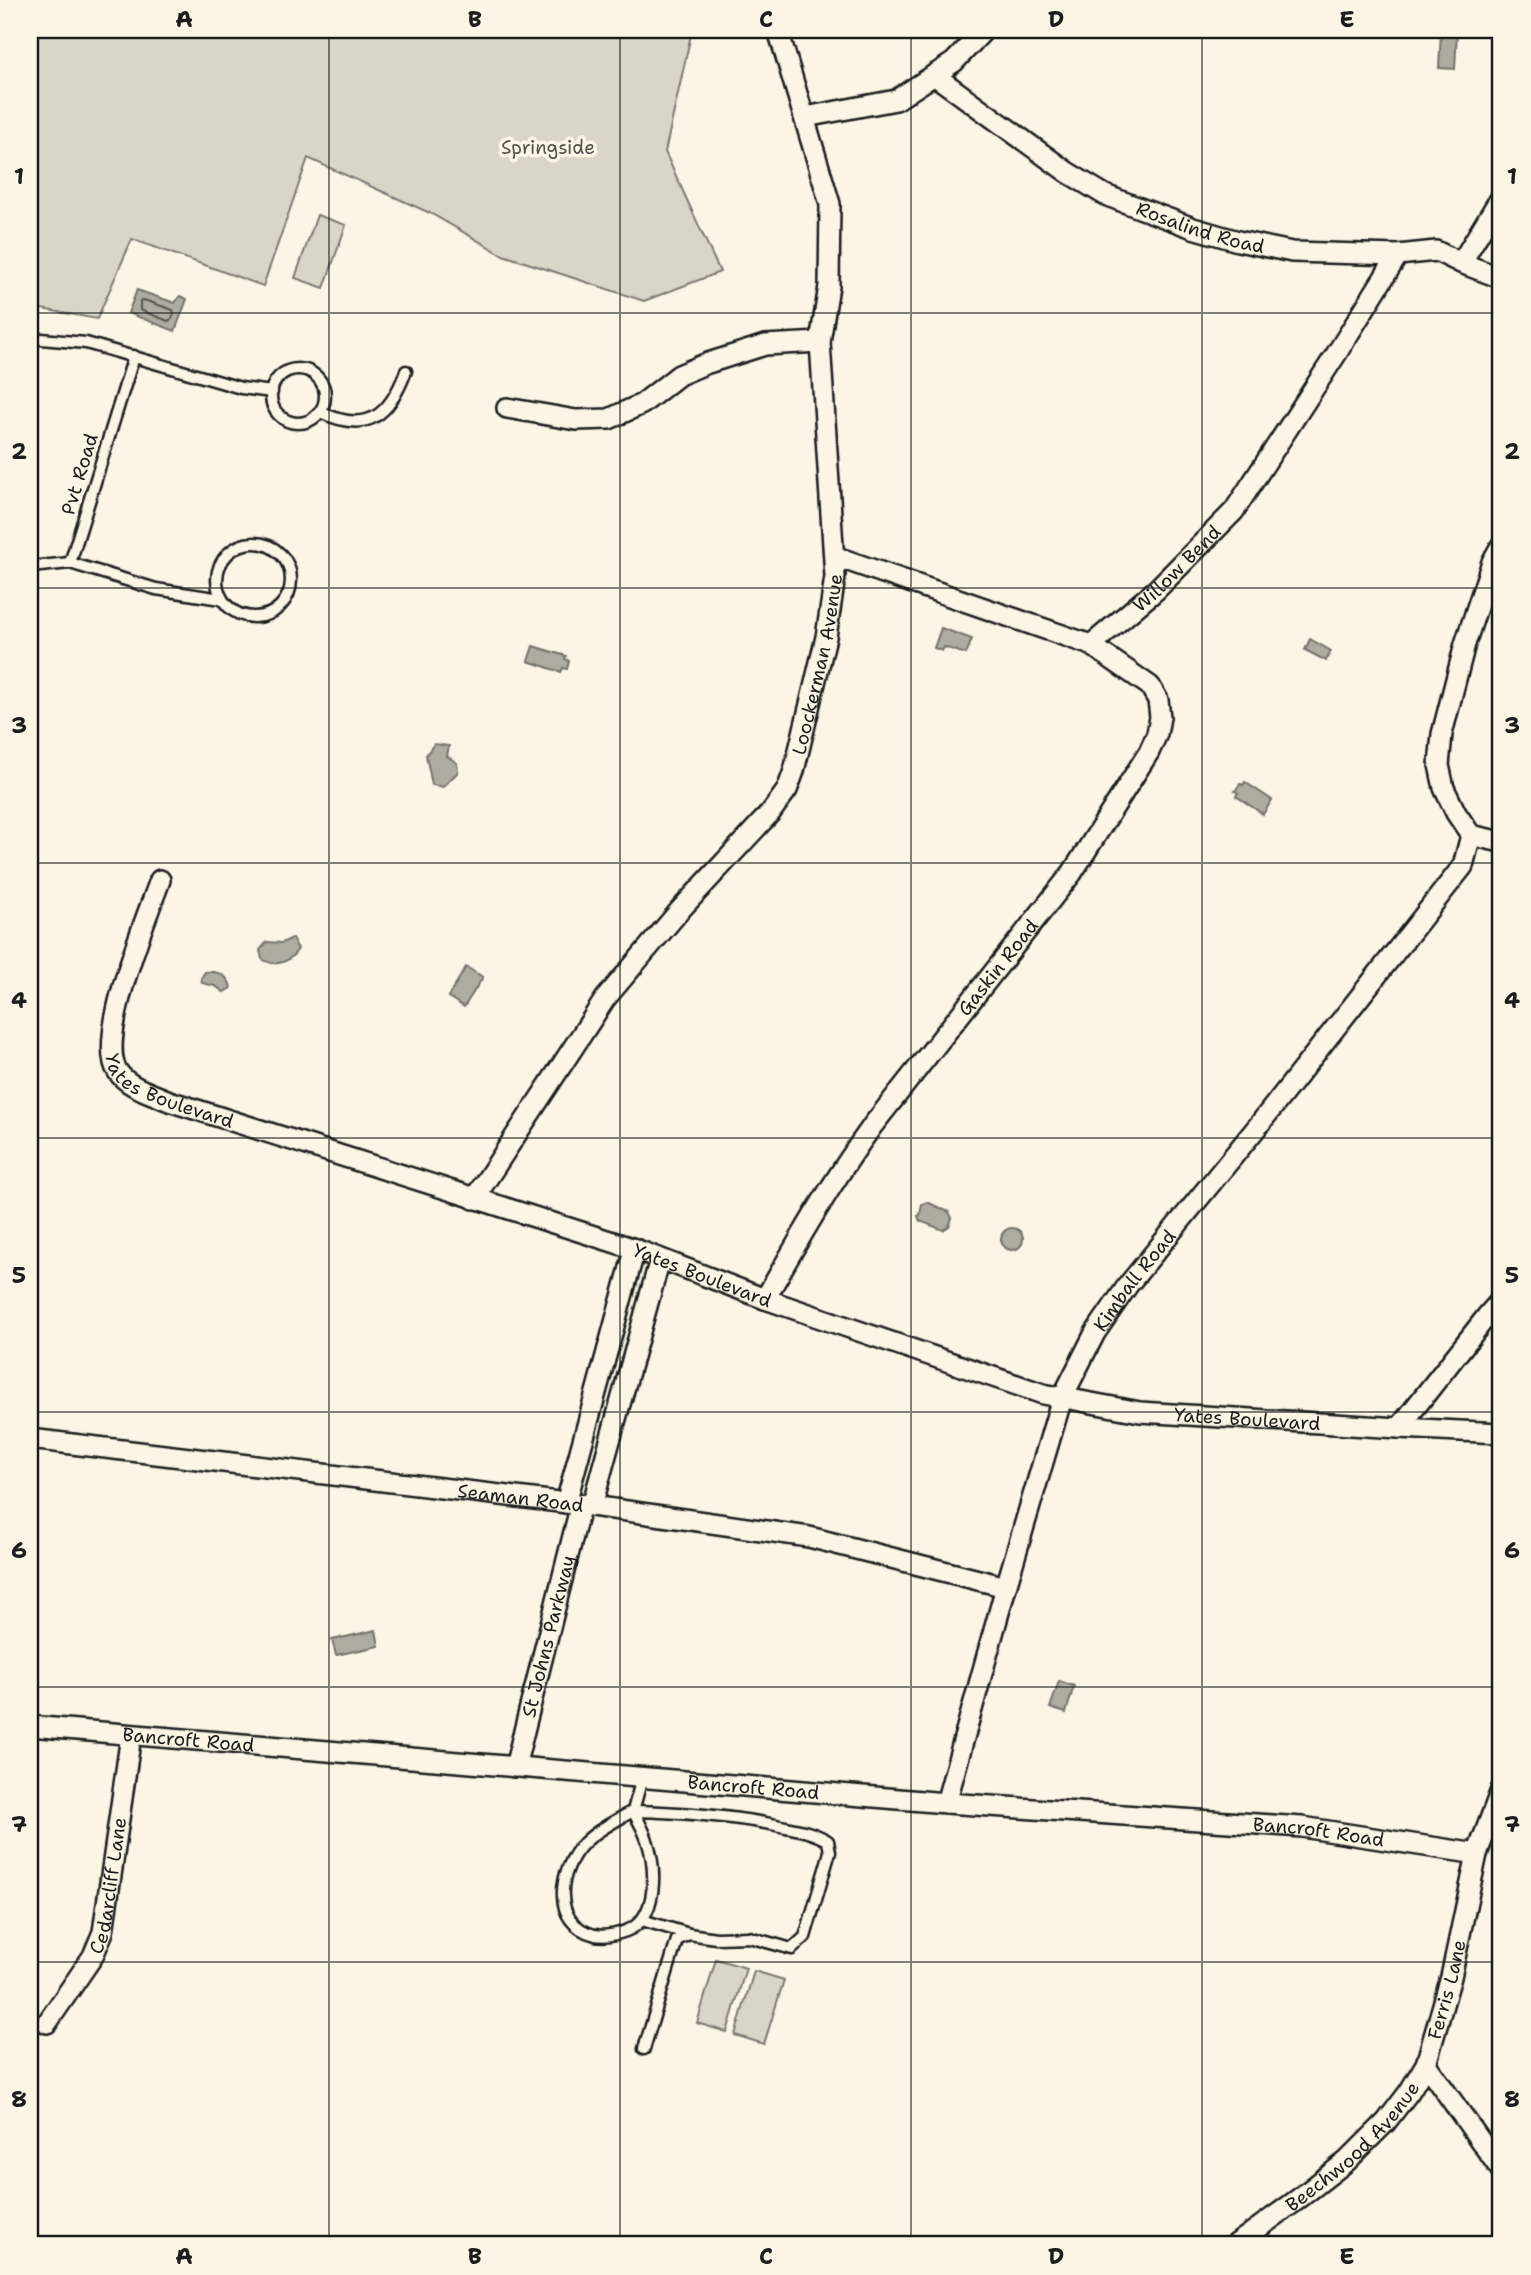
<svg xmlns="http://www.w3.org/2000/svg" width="1531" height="2275" font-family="'Shantell Sans',sans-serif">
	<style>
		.green { fill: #dbd5c8; stroke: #7c7872; stroke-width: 2 }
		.water { fill: #b0aba1; stroke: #75726c; stroke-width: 2 }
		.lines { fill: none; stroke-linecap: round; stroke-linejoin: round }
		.shore { stroke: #575551; stroke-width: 2 }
		.service-casing { stroke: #1c1c1c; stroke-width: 15 }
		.minor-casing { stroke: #1c1c1c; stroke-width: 24 }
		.service { stroke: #fcf5e5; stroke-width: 10 }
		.minor { stroke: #fcf5e5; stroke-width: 19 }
		.grid { fill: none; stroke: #1c1c1c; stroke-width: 2; stroke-opacity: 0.55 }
		.labels { text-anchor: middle; stroke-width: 7; stroke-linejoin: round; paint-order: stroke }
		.park-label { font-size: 19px; fill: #555450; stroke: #fcf5e5 }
		.street-label { font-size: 19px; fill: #1c1c1c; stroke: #fcf5e5 }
		.neatline { fill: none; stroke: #1c1c1c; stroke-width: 2.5 }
		.grid-label { font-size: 23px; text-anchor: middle; font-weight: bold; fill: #1c1c1c }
	</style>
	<rect width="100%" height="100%" fill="#fcf5e5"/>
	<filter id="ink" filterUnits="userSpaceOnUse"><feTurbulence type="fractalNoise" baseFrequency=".0143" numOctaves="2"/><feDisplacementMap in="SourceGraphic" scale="14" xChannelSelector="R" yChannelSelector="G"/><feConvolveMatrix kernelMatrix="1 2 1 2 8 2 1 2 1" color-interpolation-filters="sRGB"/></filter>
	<g filter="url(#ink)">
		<g class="green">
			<path d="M30 30H692L665 152 720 272 644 301 503 255 430 213 308 158 263 286 132 239 97 319 30 307Z"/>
			<path d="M317 215 346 225 324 288 295 278Z"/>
			<path d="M716 1959 746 1968 727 2032 697 2023Z"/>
			<path d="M754 1971 784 1980 764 2044 735 2035Z"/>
		</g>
		<g class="water">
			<path d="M1441 31 1457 32 1455 69 1439 68Z"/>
			<path d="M137 290 175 303 180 296 187 299 175 331 128 313Z"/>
			<path d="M941 628 972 639 966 654 944 647 942 651 934 648Z"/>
			<path d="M1310 639 1331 651 1326 661 1305 650Z"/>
			<path d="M533 646 566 656 565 659 569 661 567 669 563 668 561 672 528 661Z"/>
			<path d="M434 744 449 746 447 756 457 763 458 772 443 787 432 785 426 755Z"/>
			<path d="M1245 782 1272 800 1263 814 1236 796 1238 793 1235 791 1240 784 1243 785Z"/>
			<path d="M292 938 298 949C290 962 276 968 262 959L260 950 267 942 282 943Z"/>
			<path d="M466 967 483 977 464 1007 448 997Z"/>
			<path d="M205 972C217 971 229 975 231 988L224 992 215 986 202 983 201 978Z"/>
			<path d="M927 1202 949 1212 952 1218 949 1226 943 1230 920 1221 918 1216 920 1215 922 1204Z"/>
			<circle cx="1012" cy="1239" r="11"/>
			<path d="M376 1630 379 1646 336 1655 332 1640Z"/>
			<path d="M1059 1681 1074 1686 1066 1713 1050 1708Z"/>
		</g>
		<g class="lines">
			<path class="shore" d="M144 300 173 310 174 313 172 319 168 321 140 310V301Z"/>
			<g class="service-casing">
				<g id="service">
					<path d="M30 338 86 343 241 388 272 392"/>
					<circle cx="298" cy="396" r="27"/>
					<path d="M320 412C367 434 389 417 406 371"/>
					<circle cx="254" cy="580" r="37"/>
					<path d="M70 563 134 356"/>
					<path d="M30 567 70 563 156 589 221 599"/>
					<path d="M642 1778 633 1811C617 1820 597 1830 584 1843 558 1869 550 1924 595 1935 606 1937 615 1935 626 1931 659 1919 656 1867 647 1840 644 1830 638 1820 633 1811 681 1812 729 1816 776 1825 794 1829 812 1831 828 1841L830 1852 805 1937 792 1949 749 1937 716 1938 689 1934 677 1940 644 2049"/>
					<path d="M642 1920 689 1934"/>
				</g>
			</g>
			<g class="minor-casing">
				<g id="minor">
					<path id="s1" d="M934 75 1067 172 1105 195 1193 228 1238 241 1292 252 1398 255 1436 251 1461 263 1501 278"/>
					<path d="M805 117 896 100 954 62 984 30"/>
					<path d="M1461 263 1501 197"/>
					<path d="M507 408 576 420 609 419 642 404 679 375 705 364 765 345 820 342"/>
					<path d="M1501 546 1492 562 1465 644 1442 734 1439 765 1444 788 1456 813 1471 835 1501 842"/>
					<path id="s2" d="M834 556 1091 645 1156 590 1234 511 1335 356 1398 255"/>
					<path id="s3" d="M160 880C147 917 95 1040 118 1072 129 1088 152 1093 169 1101L635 1249 765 1299 1043 1394 1140 1412 1399 1428 1501 1433"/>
					<path id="s4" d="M474 1199 605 999 681 909 771 812 787 790 794 771 826 637 835 577 820 342 829 286 830 204 778 30"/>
					<path id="s5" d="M765 1299C799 1239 833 1180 873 1125L1072 873 1149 752 1157 734 1160 717 1158 700 1150 686 1091 645"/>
					<path d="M1399 1428 1487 1316 1501 1300"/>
					<path id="s6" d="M30 1439 592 1506 809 1537 1006 1587"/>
					<path d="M566 1503 635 1249"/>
					<path d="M592 1506 660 1259"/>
					<path id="s7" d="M30 1726 946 1803 1302 1827 1477 1854"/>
					<path id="s8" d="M515 1767 581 1504"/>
					<path id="s9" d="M946 1803 1006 1587 1062 1398 1095 1333 1128 1285 1258 1126 1463 866 1471 835"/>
					<path id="s10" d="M47 2023 93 1956 103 1932 131 1735"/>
					<path d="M1426 2064 1501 2170"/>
					<path id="s11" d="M1235 2245 1297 2200 1347 2161 1386 2122 1409 2092 1426 2064 1451 1977 1477 1854 1501 1790"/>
				</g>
			</g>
			<use href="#service" class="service"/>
			<use href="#minor" class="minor"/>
		</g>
	</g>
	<path class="grid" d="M329 30V2245M620 30V2245M911 30V2245M1202 30V2245M30 313H1501M30 588H1501M30 863H1501M30 1138H1501M30 1412H1501M30 1687H1501M30 1962H1501"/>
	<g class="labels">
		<g class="park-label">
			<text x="548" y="154">Springside</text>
		</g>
		<g class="street-label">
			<text dy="7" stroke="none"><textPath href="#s1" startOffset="310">Rosalind Road</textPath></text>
			<text transform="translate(79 474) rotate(-73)" y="7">Pvt Road</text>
			<text dy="7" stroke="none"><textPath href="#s2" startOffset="387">Willow Bend</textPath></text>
			<text dy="7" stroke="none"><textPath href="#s4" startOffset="646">Loockerman Avenue</textPath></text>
			<text dy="7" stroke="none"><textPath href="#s5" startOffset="406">Gaskin Road</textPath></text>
			<text dy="7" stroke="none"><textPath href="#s3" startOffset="254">Yates Boulevard</textPath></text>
			<text dy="7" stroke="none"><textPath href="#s3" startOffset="821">Yates Boulevard</textPath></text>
			<text dy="7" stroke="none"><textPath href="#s9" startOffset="560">Kimball Road</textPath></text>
			<text dy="7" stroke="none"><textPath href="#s3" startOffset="1388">Yates Boulevard</textPath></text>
			<text dy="7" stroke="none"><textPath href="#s6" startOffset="494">Seaman Road</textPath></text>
			<text dy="7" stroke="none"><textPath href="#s8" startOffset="135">St Johns Parkway</textPath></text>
			<text dy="7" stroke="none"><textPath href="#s7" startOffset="159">Bancroft Road</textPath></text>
			<text dy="7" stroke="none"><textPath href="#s7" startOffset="726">Bancroft Road</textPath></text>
			<text dy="7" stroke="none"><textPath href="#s7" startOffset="1293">Bancroft Road</textPath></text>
			<text dy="7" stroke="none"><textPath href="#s10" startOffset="154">Cedarcliff Lane</textPath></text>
			<text dy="7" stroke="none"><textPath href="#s11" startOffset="343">Ferris Lane</textPath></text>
			<text dy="7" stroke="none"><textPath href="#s11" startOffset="154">Beechwood Avenue</textPath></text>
		</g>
	</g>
	<rect width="1531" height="2275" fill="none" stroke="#fcf5e5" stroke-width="77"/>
	<rect x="38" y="38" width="1454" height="2198" class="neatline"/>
	<g class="grid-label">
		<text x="184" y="27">A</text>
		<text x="475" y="27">B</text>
		<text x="766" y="27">C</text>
		<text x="1056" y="27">D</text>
		<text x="1347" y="27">E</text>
		<text x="19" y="184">1</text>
		<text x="1512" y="184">1</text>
		<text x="19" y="459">2</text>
		<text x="1512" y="459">2</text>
		<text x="19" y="733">3</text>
		<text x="1512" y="733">3</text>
		<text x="19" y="1008">4</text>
		<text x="1512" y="1008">4</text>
		<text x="19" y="1283">5</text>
		<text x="1512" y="1283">5</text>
		<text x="19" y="1558">6</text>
		<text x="1512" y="1558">6</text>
		<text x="19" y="1832">7</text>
		<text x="1512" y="1832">7</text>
		<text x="19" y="2107">8</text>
		<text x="1512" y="2107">8</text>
		<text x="184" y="2264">A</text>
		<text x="475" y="2264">B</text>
		<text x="766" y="2264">C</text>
		<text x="1056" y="2264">D</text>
		<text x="1347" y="2264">E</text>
	</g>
</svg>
